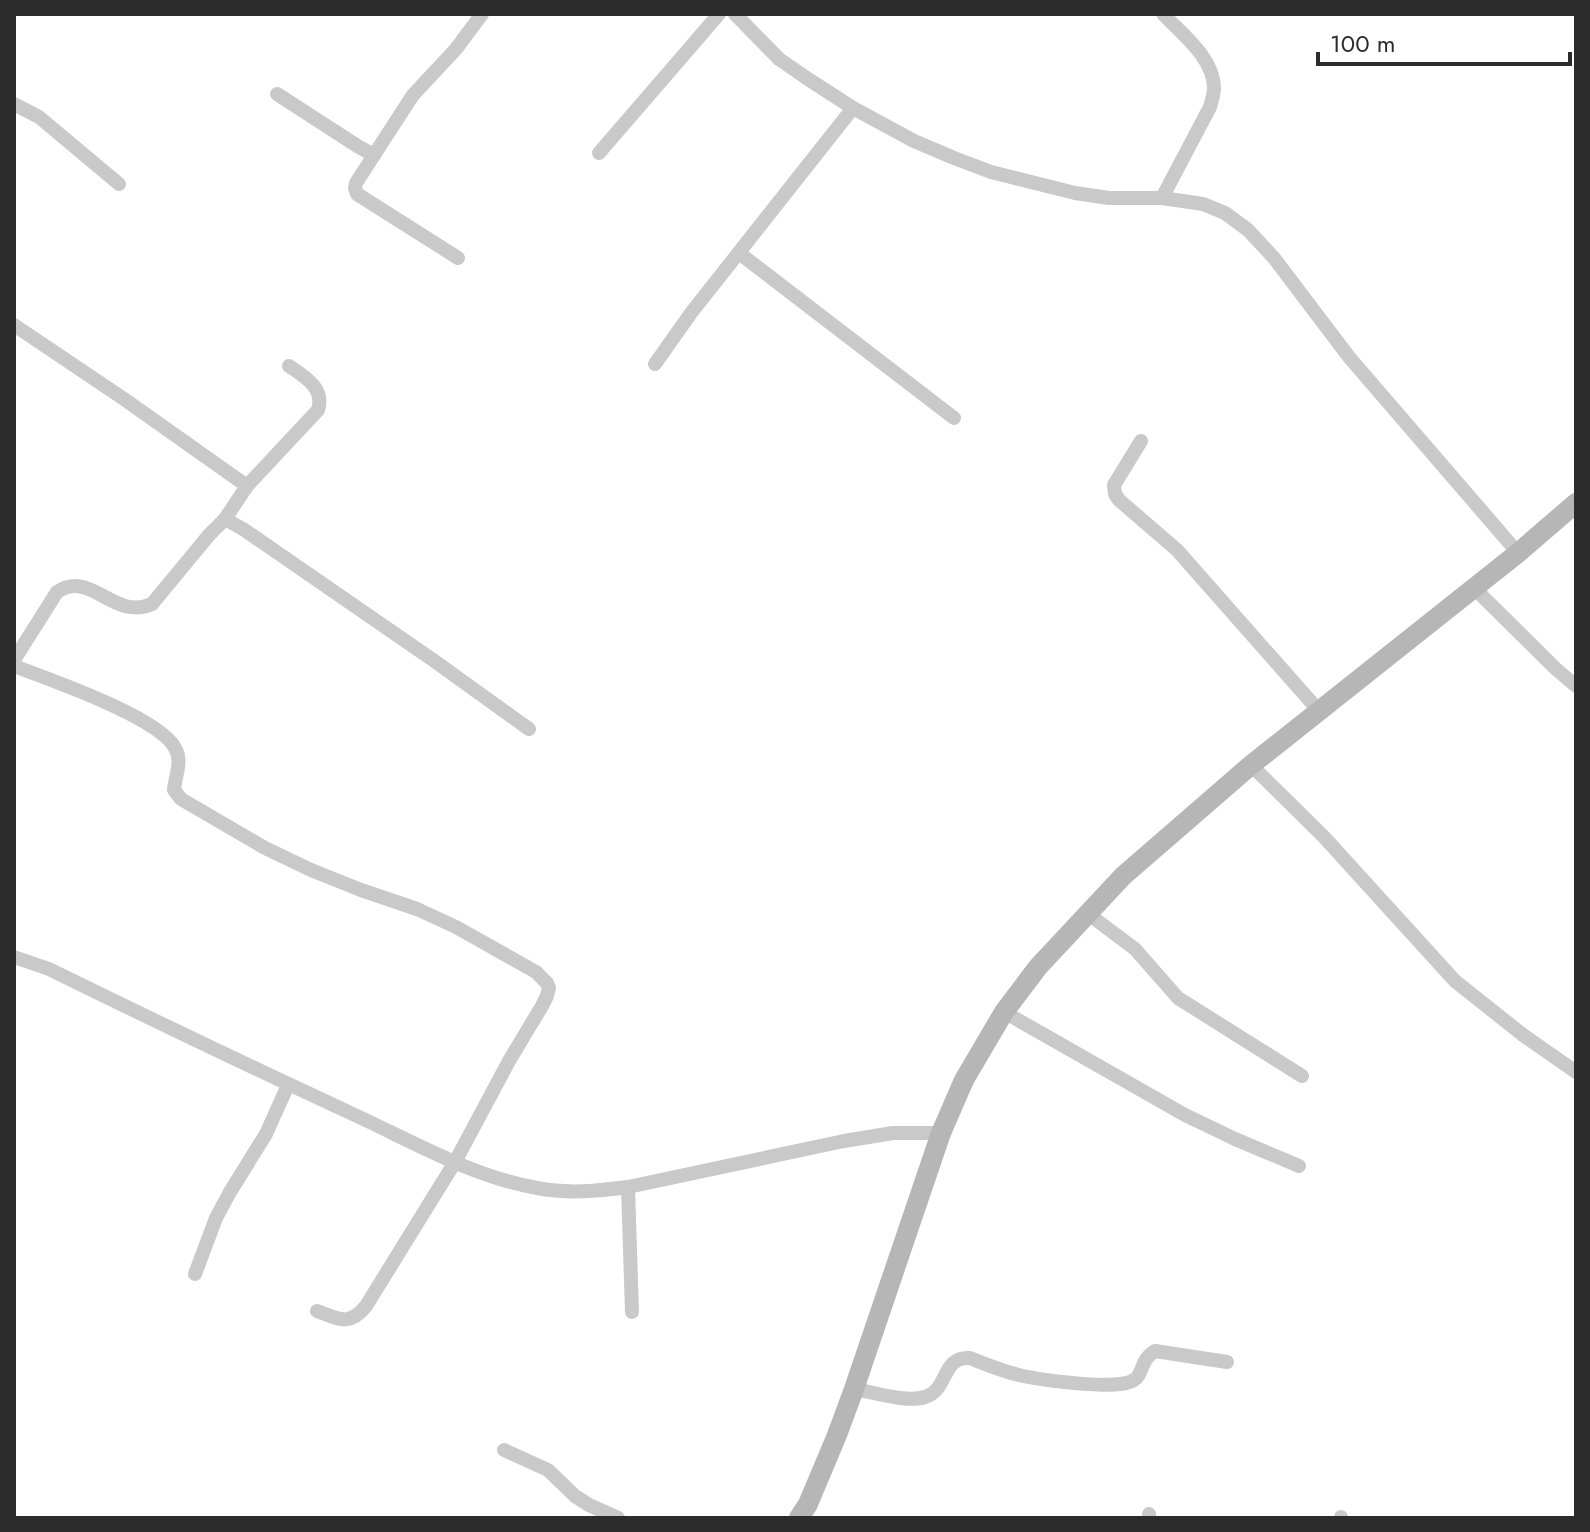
<svg xmlns="http://www.w3.org/2000/svg" width="1590" height="1532" font-family="Jost,sans-serif">
	<style>
		.lines { fill: none; stroke-linecap: round; stroke-linejoin: round }
		.minor { stroke: #c9c9c9; stroke-width: 14 }
		.secondary { stroke: #b6b6b6; stroke-width: 20 }
	</style>
	<rect width="100%" height="100%" fill="#fff"/>
	<g class="lines">
		<g class="minor">
			<path d="M735 14 779 59 808 79 853 108 914 141 954 158 991 172 1075 193 1109 198H1162L1203 204 1225 213 1248 230 1274 258 1349 357 1518 553"/>
			<path d="M277 94 359 147 374 155 413 95 456 49 482 14"/>
			<path d="M14 104 39 117 119 184"/>
			<path d="M599 153 719 14"/>
			<path d="M374 155 356 183 355 188 357 194 458 258"/>
			<path d="M1162 198 1210 107C1212 100 1214 94 1214 88 1214 58 1182 34 1163 14"/>
			<path d="M739 253 954 418"/>
			<path d="M14 325 124 399 247 486 225 519"/>
			<path d="M655 364 691 313 853 108"/>
			<path d="M1141 441 1114 485 1115 494 1119 500 1177 550 1319 711"/>
			<path d="M247 486 318 410C325 388 305 377 289 366"/>
			<path d="M1474 588 1556 669 1576 686"/>
			<path d="M14 660 57 592C91 569 113 621 152 604L209 535 225 519 243 529 433 660 529 729"/>
			<path d="M14 666C48 679 159 717 175 748 183 761 175 776 174 790L181 799 265 848 311 870 361 890 417 909 456 927 536 972 547 983 549 988 547 996 542 1006 509 1061 455 1162 366 1306C349 1327 339 1319 317 1311"/>
			<path d="M1251 765 1324 837 1455 981 1523 1035 1576 1072"/>
			<path d="M1087 913 1135 949 1178 998 1302 1076"/>
			<path d="M14 957 49 969C151 1019 253 1068 357 1116 415 1143 474 1177 537 1188 568 1194 598 1191 628 1187L844 1141 893 1133H941"/>
			<path d="M1004 1012 1185 1115 1235 1139 1299 1166"/>
			<path d="M628 1187 632 1312"/>
			<path d="M195 1274 216 1218 230 1192 266 1134 288 1085"/>
			<path d="M854 1389C873 1392 907 1403 925 1397 949 1390 941 1356 970 1358 987 1365 1004 1372 1023 1376 1043 1380 1117 1391 1134 1380 1143 1375 1140 1360 1155 1351L1227 1362"/>
			<path d="M504 1450 548 1470 575 1496 589 1505 618 1518"/>
			<path d="M1149 1514V1518"/>
			<path d="M1341 1518V1517"/>
		</g>
		<path class="secondary" d="M799 1518 808 1504 837 1435 854 1389 941 1133 964 1080 1004 1012 1038 967 1123 876 1251 765 1518 553 1576 503"/>
	</g>
	<rect width="1590" height="1532" fill="none" stroke="#2c2c2c" stroke-width="32"/>
	<path d="M1318 52v12h252v-12" fill="none" stroke="#2c2c2c" stroke-width="4"/>
	<text x="1330" y="52" font-size="24" fill="#2c2c2c" stroke="#ffffff" stroke-width="6" paint-order="stroke">100 m</text>
</svg>
